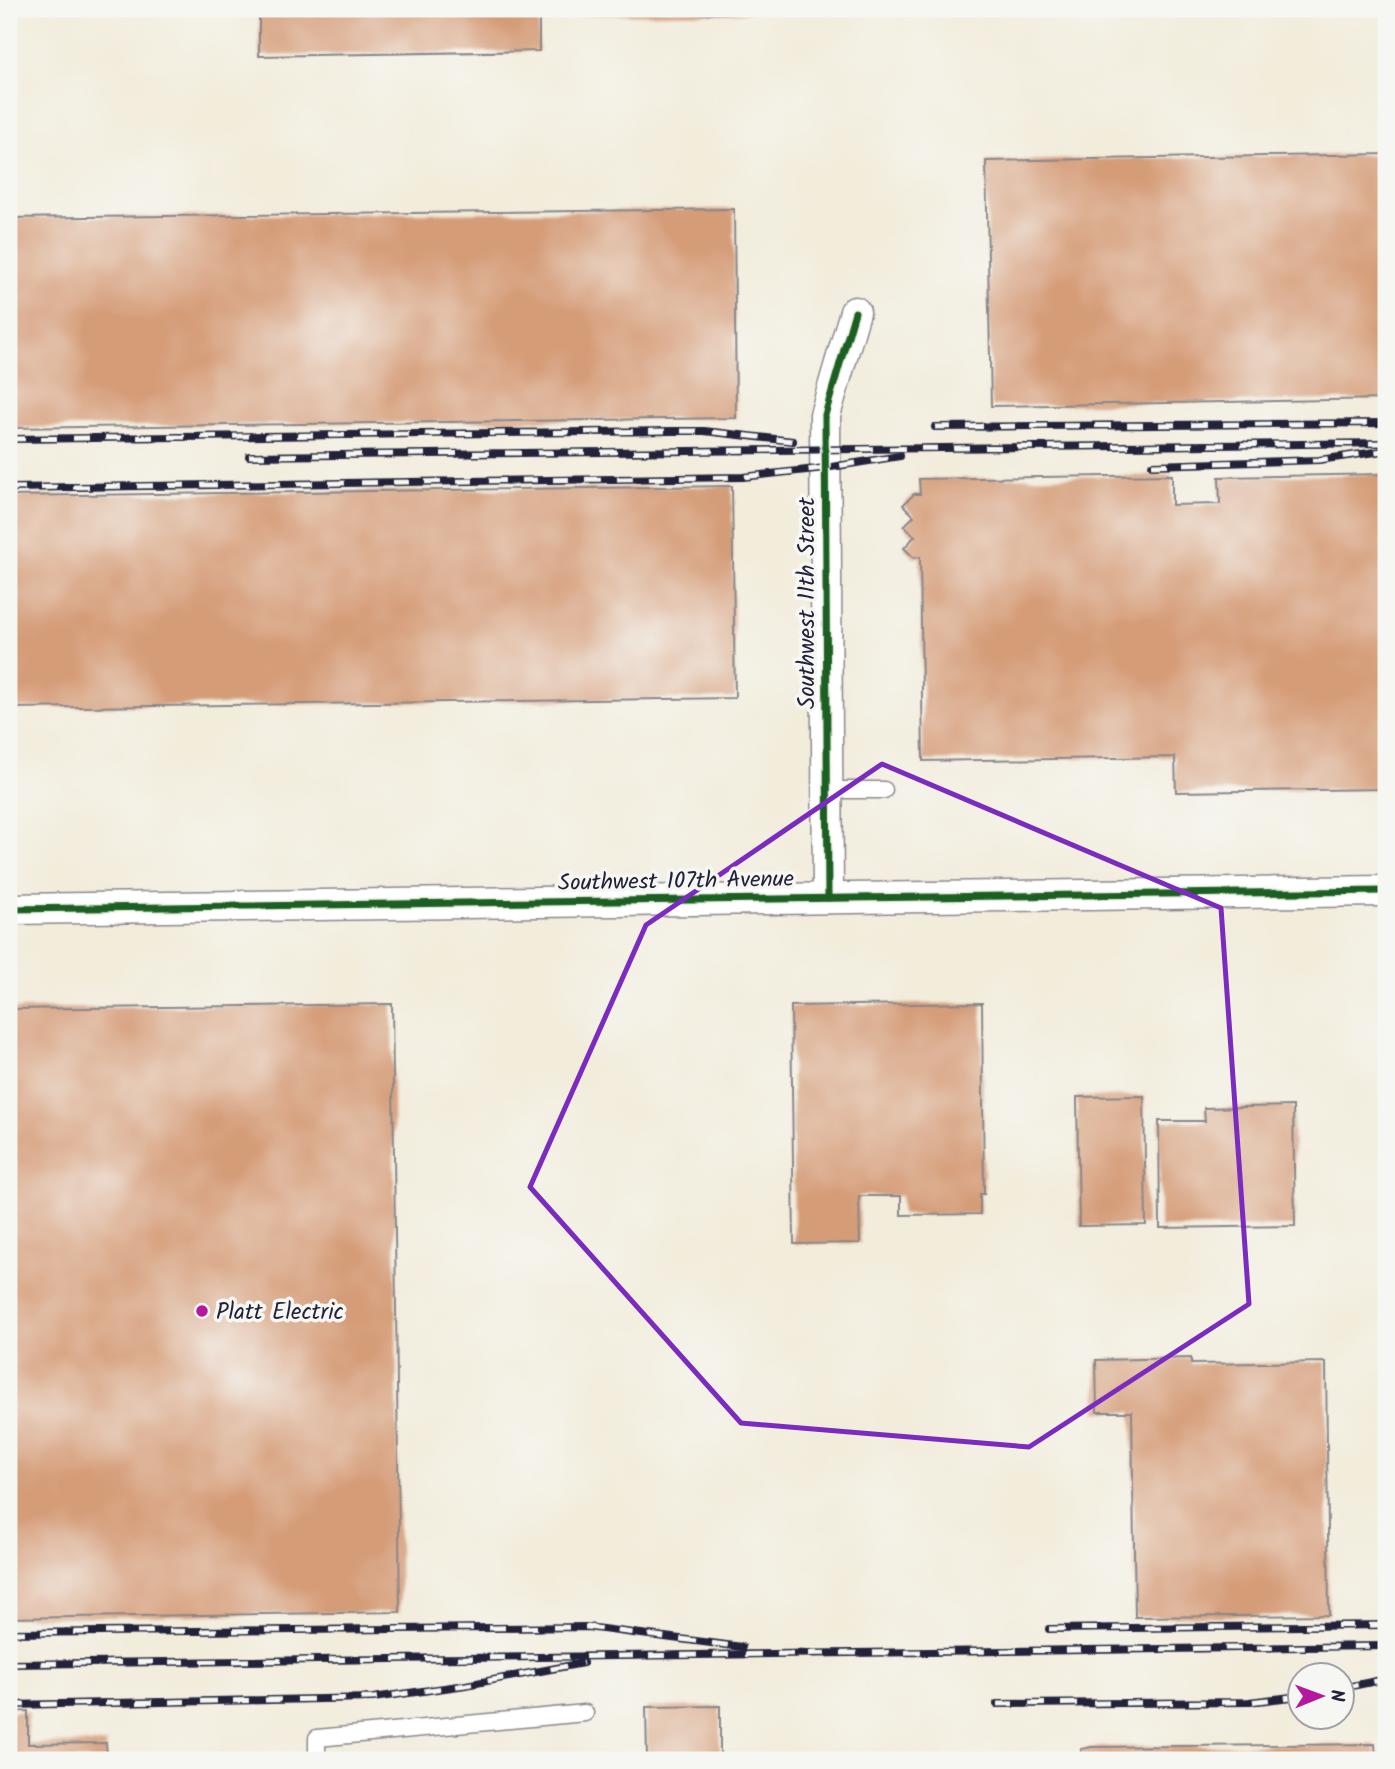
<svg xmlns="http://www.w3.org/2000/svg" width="1395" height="1769" font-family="Kalam,sans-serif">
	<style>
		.building { fill: #d59c78 }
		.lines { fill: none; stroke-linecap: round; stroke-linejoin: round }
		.service-casing { stroke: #8a878b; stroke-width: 19 }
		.minor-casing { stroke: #8a878b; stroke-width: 33 }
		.service { stroke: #fff; stroke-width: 16 }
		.minor { stroke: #fff; stroke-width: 30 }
		.rail-casing { stroke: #22223b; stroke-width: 8 }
		.rail { stroke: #f6f6f2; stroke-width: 5; stroke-dasharray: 16; stroke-linecap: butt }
		.cycleway-casing { stroke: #f6f6f2; stroke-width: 11 }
		.cycleway { stroke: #1b5e20; stroke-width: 7 }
		.marked { fill: none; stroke: #7b2cbf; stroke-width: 5; stroke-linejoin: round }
		.poi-dot { fill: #b5179e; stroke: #f6f6f2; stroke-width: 2.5 }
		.labels { text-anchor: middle; stroke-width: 7; stroke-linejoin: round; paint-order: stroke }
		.street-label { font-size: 23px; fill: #22223b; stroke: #f6f6f2 }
		.poi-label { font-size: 23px; fill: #22223b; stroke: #f6f6f2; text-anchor: start }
	</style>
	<rect width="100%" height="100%" fill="#f6f6f2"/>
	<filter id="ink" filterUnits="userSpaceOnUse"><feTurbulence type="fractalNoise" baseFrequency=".0143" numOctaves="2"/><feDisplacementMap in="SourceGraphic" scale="14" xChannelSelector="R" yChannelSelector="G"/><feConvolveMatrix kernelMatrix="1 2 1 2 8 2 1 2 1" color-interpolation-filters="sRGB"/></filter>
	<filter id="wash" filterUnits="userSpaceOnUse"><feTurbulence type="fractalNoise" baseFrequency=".00686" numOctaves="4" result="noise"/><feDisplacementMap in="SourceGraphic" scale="28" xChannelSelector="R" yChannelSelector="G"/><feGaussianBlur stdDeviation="1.57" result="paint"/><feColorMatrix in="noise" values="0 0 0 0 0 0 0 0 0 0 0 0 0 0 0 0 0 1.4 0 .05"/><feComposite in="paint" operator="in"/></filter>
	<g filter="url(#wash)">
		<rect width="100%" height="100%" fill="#f2ecdb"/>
		<g id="blocks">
			<g class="building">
				<path d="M259 9H749V13L539 16V51L259 56Z"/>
				<path d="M1386 154V399L991 406 986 161Z"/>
				<path d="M734 209 736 418 9 428V218Z"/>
				<path d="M1386 474V789L1176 792 1175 757 923 761 920 557 914 558 904 548 915 536 904 526 914 516 903 505 914 494H920L919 479 1172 475V505L1220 504 1219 477Z"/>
				<path d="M732 486 735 698 9 708V496Z"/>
				<path d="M982 1003 984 1194H980V1214L901 1215V1196H859L860 1243 794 1244 791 1006Z"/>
				<path d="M392 1004 400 1612 9 1618V1009Z"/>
				<path d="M1144 1096 1146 1225 1079 1226 1077 1097Z"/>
				<path d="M1293 1106 1295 1226 1160 1228 1159 1121H1205L1204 1108Z"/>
				<path d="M1191 1358V1364L1326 1362 1329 1615 1135 1617 1132 1412H1097L1096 1360Z"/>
				<path d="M720 1706V1760H647L646 1707Z"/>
				<path d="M28 1711V1744L106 1743 107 1760H9V1712Z"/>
				<path d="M1375 1744 1376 1760H1081V1749L1092 1747Z"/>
			</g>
		</g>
	</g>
	<g filter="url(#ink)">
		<use href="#blocks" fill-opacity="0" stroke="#8a878b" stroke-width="2"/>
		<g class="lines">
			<g class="service-casing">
				<g id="service">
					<path d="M827 790H884"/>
					<path d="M317 1760V1738L585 1713"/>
				</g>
			</g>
			<g class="minor-casing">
				<g id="minor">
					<path d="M828 898 825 415 855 312"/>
					<path d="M9 909 1386 891"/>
				</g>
			</g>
			<use href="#service" class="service"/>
			<use href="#minor" class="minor"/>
			<g class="rail-casing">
				<g id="rail">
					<path d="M935 427 1386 423"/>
					<path d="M9 439 673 431H704L793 441"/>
					<path d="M249 456 1386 443"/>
					<path d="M1152 465 1319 460 1383 451"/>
					<path d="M9 488 743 477 825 468 900 456"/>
					<path d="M1049 1629 1386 1625"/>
					<path d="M9 1633 587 1627 742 1647"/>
					<path d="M9 1664 1386 1646"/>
					<path d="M1342 1688 1386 1679"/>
					<path d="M997 1704 1249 1702 1300 1696"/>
					<path d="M9 1705 373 1698 466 1685 583 1663"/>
				</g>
			</g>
			<use href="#rail" class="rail"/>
			<g class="cycleway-casing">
				<g id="cycleway">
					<path d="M828 898 825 415 855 312"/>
					<path d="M9 909 1386 891"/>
				</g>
			</g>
			<use href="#cycleway" class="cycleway"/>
		</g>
	</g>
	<path class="marked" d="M882 764 1221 908 1249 1304 1029 1447 741 1423 530 1187 646 925Z"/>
	<circle class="poi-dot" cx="202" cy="1311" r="7"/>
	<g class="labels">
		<g class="street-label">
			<text transform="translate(806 603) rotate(-90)" y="8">Southwest 11th Street</text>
			<text transform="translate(676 880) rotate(-1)" y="8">Southwest 107th Avenue</text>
		</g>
		<g class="poi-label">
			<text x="216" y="1319">Platt Electric</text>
		</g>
	</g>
	<rect width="1395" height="1769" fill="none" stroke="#f6f6f2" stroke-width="35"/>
	<g transform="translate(1321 1696) rotate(89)"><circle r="33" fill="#f6f6f2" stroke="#a1a1a9" stroke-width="2"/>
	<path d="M0-5L12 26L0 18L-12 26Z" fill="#b5179e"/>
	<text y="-10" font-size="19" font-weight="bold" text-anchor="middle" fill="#22223b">N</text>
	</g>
</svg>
